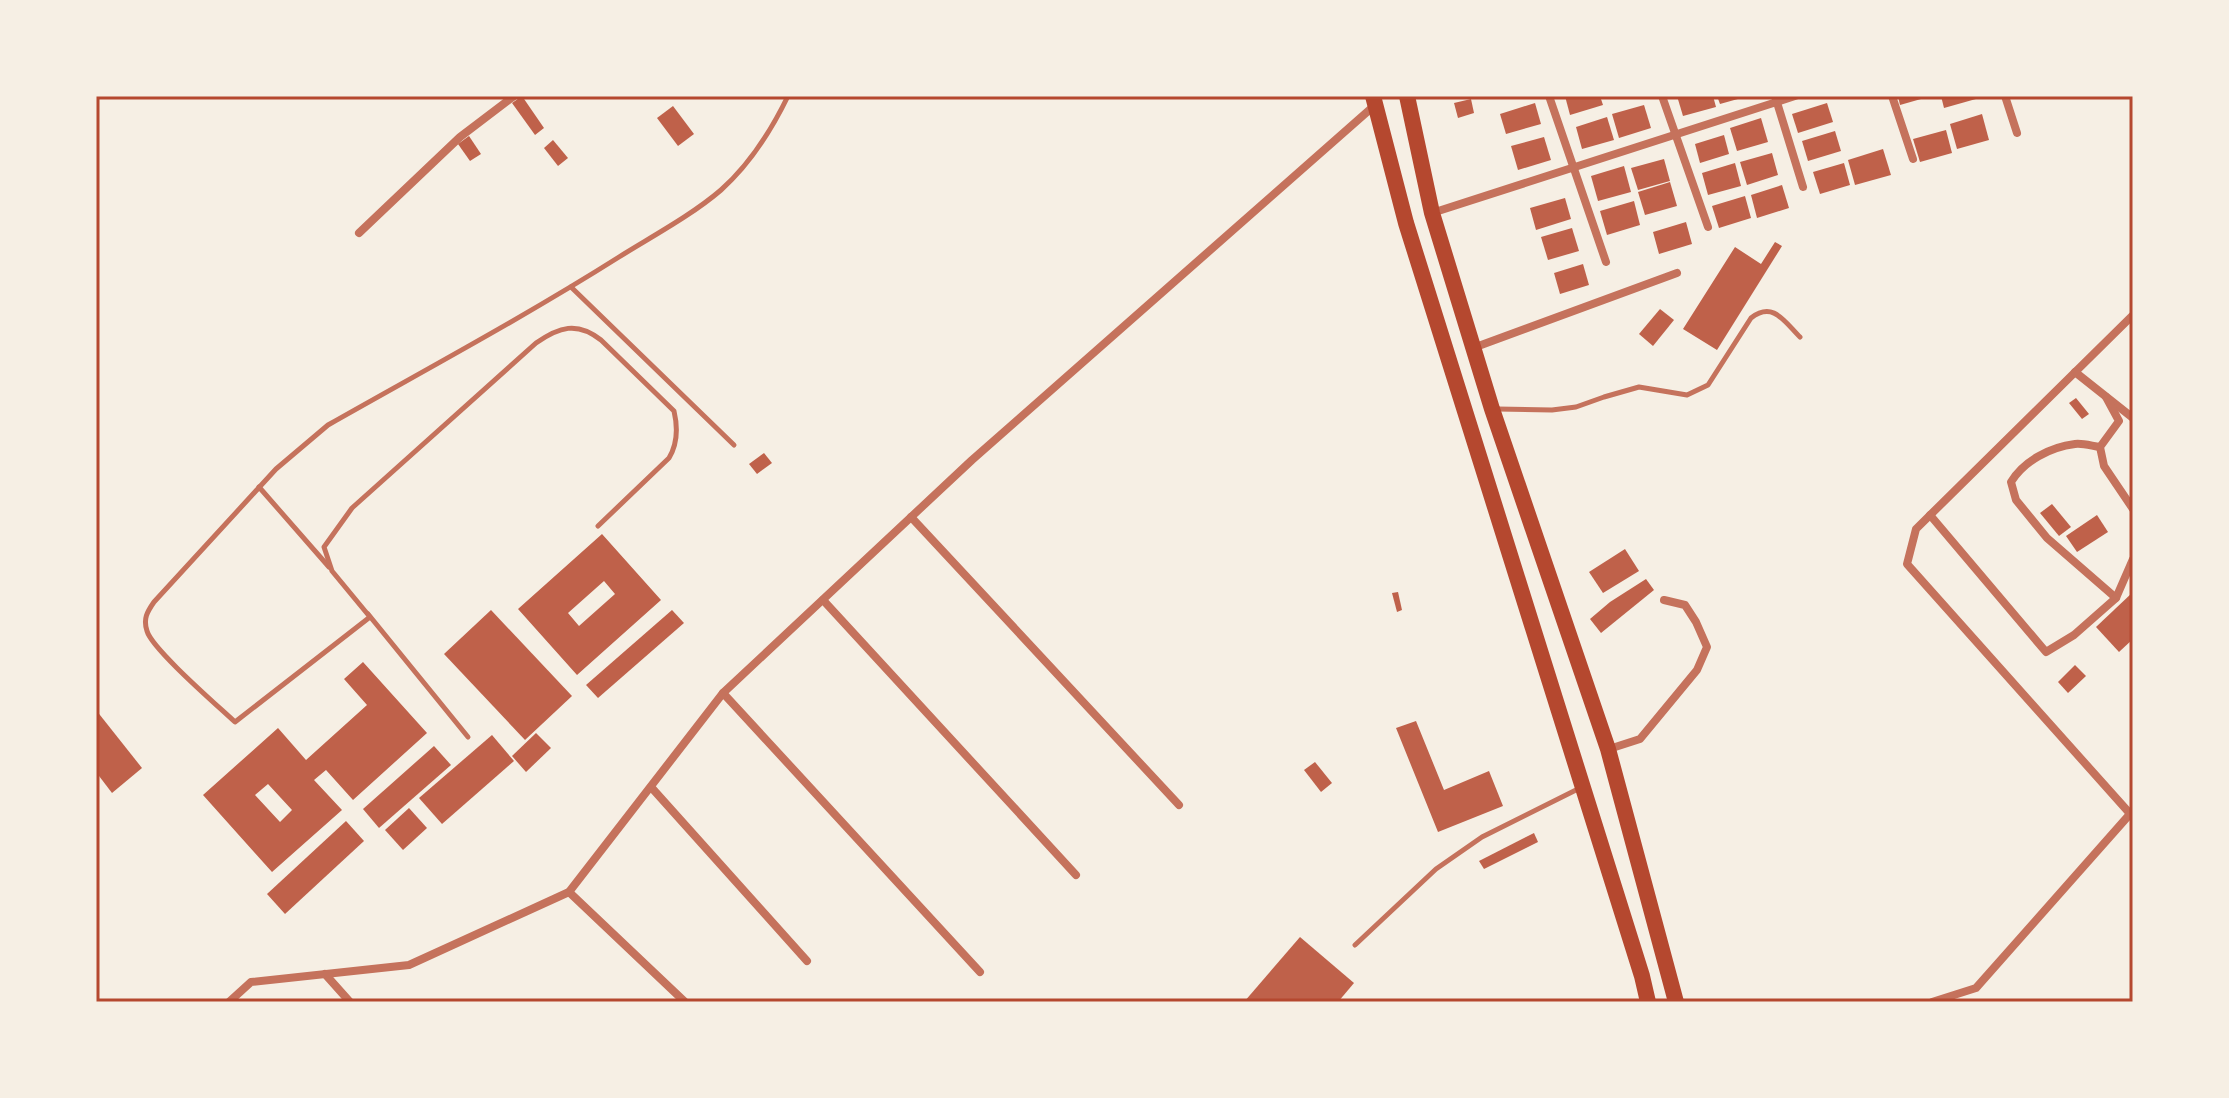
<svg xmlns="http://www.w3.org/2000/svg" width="2229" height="1098" font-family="'Space Grotesk',sans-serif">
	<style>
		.building { fill: #bf614a; fill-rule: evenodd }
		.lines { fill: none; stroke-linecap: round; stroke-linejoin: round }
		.service { stroke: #c5725c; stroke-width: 5 }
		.minor { stroke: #c5725c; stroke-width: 8 }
		.primary { stroke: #b5482f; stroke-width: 16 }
		.neatline { fill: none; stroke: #b5482f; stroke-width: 3 }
	</style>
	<rect width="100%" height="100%" fill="#f6efe4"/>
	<g class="building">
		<path d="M522 96 544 128 535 135 512 103Z"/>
		<path d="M1565 96H1600L1603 105 1570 115Z"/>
		<path d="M1677 96H1713L1716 107 1683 116Z"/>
		<path d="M1717 96H1745V97L1720 104Z"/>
		<path d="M1898 96H1928V97L1900 105Z"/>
		<path d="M1941 96H1983V97L1944 108Z"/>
		<path d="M1471 99 1474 113 1458 118 1454 103Z"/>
		<path d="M1535 103 1541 124 1506 134 1500 114Z"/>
		<path d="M1827 103 1833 122 1798 133 1792 114Z"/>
		<path d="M1644 105 1651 128 1619 138 1612 114Z"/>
		<path d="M673 106 694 134 678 146 657 118Z"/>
		<path d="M1982 114 1989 140 1957 149 1950 124Z"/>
		<path d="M1607 117 1614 140 1582 149 1576 127Z"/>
		<path d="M1761 118 1768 142 1737 151 1730 128Z"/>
		<path d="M1946 130 1952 153 1920 162 1913 139Z"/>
		<path d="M1835 131 1841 151 1808 161 1802 141Z"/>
		<path d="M1724 135 1729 154 1700 163 1695 144Z"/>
		<path d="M469 136 481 154 470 161 458 144Z"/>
		<path d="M1544 137 1551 160 1518 170 1511 146Z"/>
		<path d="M553 140 568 158 558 166 544 148Z"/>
		<path d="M1883 149 1891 175 1855 185 1848 160Z"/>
		<path d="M1772 153 1778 175 1747 185 1740 162Z"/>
		<path d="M1664 159 1670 181 1638 190 1631 168Z"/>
		<path d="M1735 163 1741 186 1708 195 1702 173Z"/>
		<path d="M1844 163 1850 185 1820 194 1813 172Z"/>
		<path d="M1624 166 1631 192 1598 201 1591 176Z"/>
		<path d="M1670 182 1677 206 1645 215 1638 192Z"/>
		<path d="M1782 185 1789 208 1757 218 1751 195Z"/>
		<path d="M1745 196 1751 218 1719 228 1712 206Z"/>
		<path d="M1565 198 1571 219 1536 230 1530 208Z"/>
		<path d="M1634 201 1640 225 1607 235 1600 211Z"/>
		<path d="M1686 222 1692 244 1659 254 1653 232Z"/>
		<path d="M1572 228 1579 251 1548 260 1541 237Z"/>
		<path d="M1775 242 1782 246 1717 350 1683 329 1735 247 1761 264Z"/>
		<path d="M1583 264 1589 285 1560 294 1554 273Z"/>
		<path d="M1660 309 1674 320 1653 346 1639 334Z"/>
		<path d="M2076 398 2089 414 2082 419 2069 403Z"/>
		<path d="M764 453 772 463 757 474 749 464Z"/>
		<path d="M2052 504 2071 527 2059 536 2040 513Z"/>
		<path d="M2097 515 2108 532 2077 552 2066 536Z"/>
		<path d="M602 534 661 600 577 675 518 609ZM604 581 615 594 579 626 568 613Z"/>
		<path d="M1625 549 1639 571 1603 593 1589 572Z"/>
		<path d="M1646 579 1654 590 1601 633 1590 619 1610 602Z"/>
		<path d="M1398 592 1402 610 1397 612 1392 593Z"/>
		<path d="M2133 592V639L2119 652 2096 627Z"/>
		<path d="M491 610 572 696 525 740 444 654Z"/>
		<path d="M672 610 684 623 598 698 586 685Z"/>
		<path d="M363 662 427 733 353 800 326 770 314 780 342 810 272 872 203 795 278 728 306 760 367 705 344 679ZM268 784 292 810 280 822 255 795Z"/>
		<path d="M2075 665 2086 676 2068 693 2058 682Z"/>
		<path d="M96 710 142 768 112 793 96 772Z"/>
		<path d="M1416 721 1444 790 1489 771 1503 806 1438 832 1396 728Z"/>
		<path d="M536 733 551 748 526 772 512 756Z"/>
		<path d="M492 735 514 761 442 824 419 798Z"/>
		<path d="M434 746 451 765 379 828 363 809Z"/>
		<path d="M1315 762 1332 783 1321 792 1304 770Z"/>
		<path d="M409 808 427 828 403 850 385 830Z"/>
		<path d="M346 821 364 841 285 914 267 894Z"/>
		<path d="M1534 833 1538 842 1484 869 1479 861Z"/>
		<path d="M1300 937 1354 983 1338 1002H1244Z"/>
	</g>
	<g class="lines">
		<g class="service">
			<path d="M571 287 734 445"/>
			<path d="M1497 409 1552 410 1576 407 1604 397 1639 387 1687 395 1708 385 1751 318C1773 301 1784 321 1800 337"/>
			<path d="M259 487 329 567"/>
			<path d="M598 526 669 458C678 443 678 428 674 411L601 340C577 321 559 327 536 343L352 508 324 547 332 571 370 617 235 722C218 706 152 649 147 631 143 619 147 612 154 602L276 469 328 425C425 370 524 317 619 257 651 237 692 215 721 190 749 165 772 129 788 96"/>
			<path d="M368 614 468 737"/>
			<path d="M1355 945 1436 869 1482 837 1578 789"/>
		</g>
		<g class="minor">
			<path d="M1549 96 1606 262"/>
			<path d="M1662 96 1708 227"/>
			<path d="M1775 96 1803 187"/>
			<path d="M1892 96 1913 159"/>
			<path d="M2005 96 2017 133"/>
			<path d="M1432 213 1795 96"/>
			<path d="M359 233 460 137 514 96"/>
			<path d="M2133 315 1916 529 1907 564 2133 817"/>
			<path d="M1473 348 1677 273"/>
			<path d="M2075 372 2133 418"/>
			<path d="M2106 397 2119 421 2100 447 2104 466 2133 509"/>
			<path d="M2100 447C2092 446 2083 443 2075 444 2050 447 2024 461 2011 482L2016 500 2047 538 2116 598"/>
			<path d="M1930 515 2046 652 2074 635 2116 598 2133 559"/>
			<path d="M911 517 1179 805"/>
			<path d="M823 600 1076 875"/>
			<path d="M723 693 980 972"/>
			<path d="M1609 749 1640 739 1697 670 1707 647 1696 622 1685 605 1664 600"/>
			<path d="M651 787 807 961"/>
			<path d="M569 892 685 1002"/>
			<path d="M325 974 350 1002"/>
			<path d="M229 1002 251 982 409 965 569 892 723 693 972 460 1375 105"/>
			<path d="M1932 1002 1976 988 2130 814"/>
		</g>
		<g class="primary">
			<path d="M1373 96 1406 223 1642 976 1648 1002"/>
			<path d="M1407 96 1432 213 1492 409 1608 749 1676 1002"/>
		</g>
	</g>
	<rect width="2229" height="1098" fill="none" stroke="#f6efe4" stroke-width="196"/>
	<rect x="98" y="98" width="2033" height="902" class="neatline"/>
</svg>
